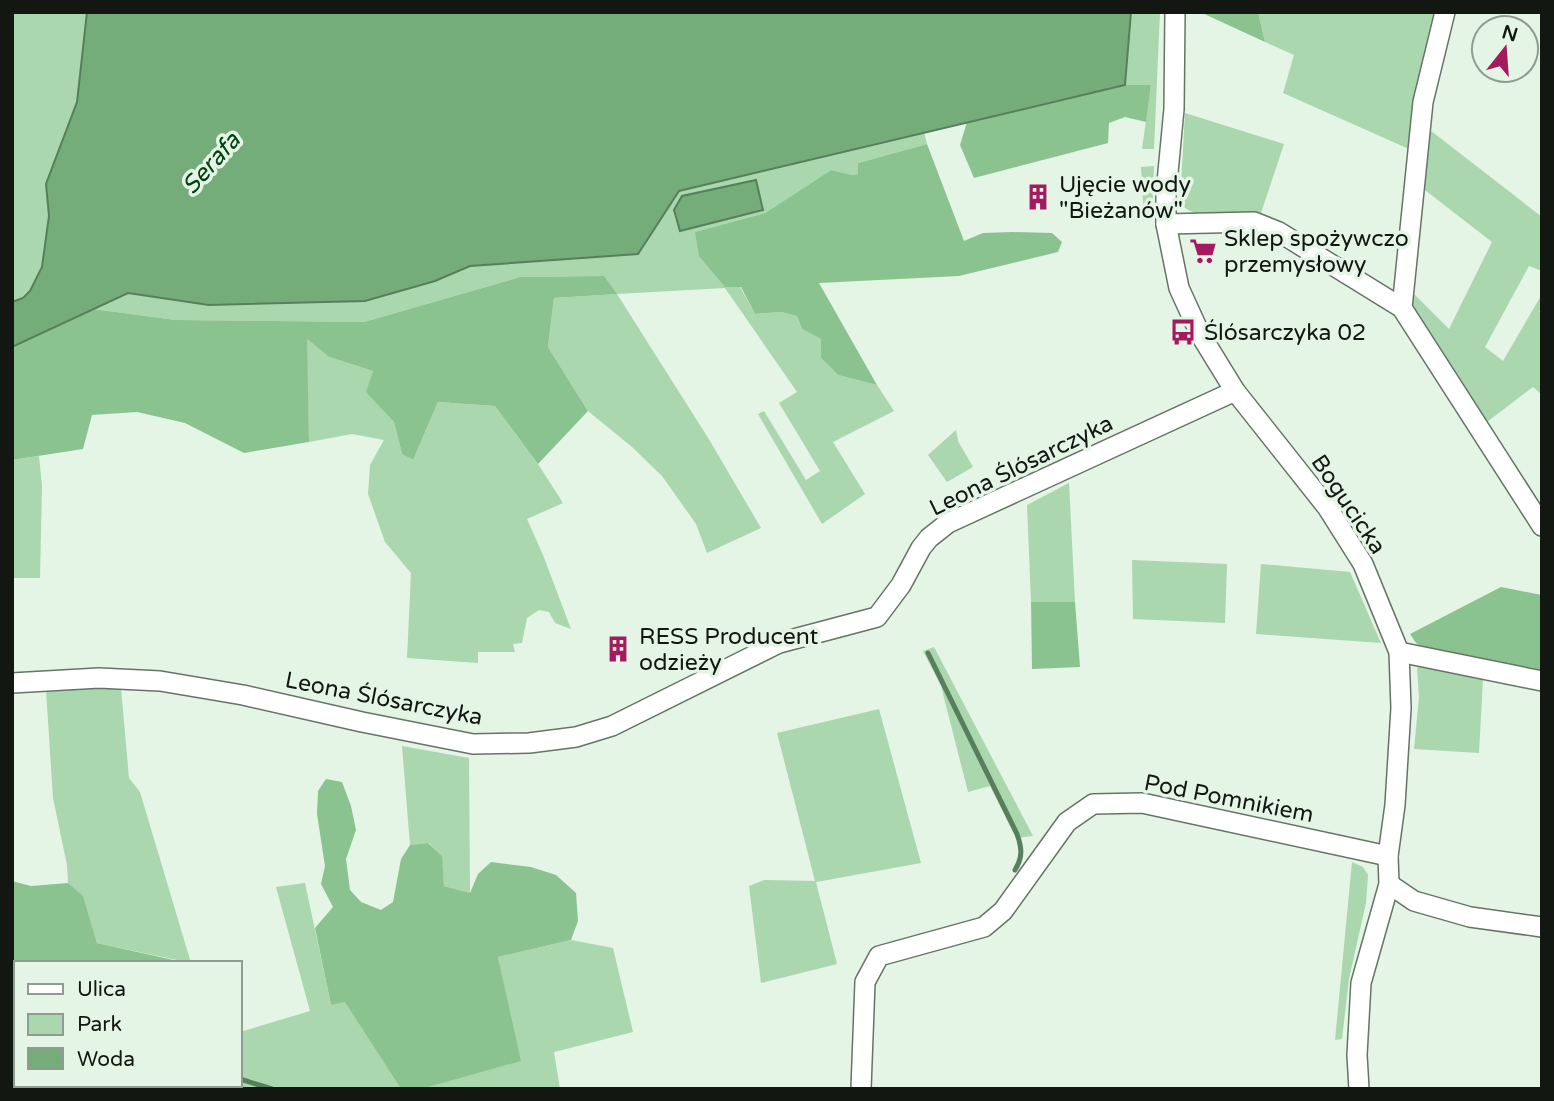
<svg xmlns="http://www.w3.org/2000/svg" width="1554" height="1101" font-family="'Varela Round',sans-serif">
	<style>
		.green { fill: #aad7ae }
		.forest { fill: #8bc390 }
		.water { fill: #74ac7a; stroke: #577f5b; stroke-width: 2 }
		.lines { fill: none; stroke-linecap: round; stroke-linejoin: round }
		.stream { stroke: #577f5b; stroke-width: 5 }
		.street-casing { stroke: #667467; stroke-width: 22 }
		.highway-casing { stroke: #4a9a57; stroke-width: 38 }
		.street { stroke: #fff; stroke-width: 19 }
		.highway { stroke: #68e17c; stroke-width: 35 }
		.labels { text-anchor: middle; stroke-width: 7; stroke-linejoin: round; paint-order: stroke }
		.poi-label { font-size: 23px; fill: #121712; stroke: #e4f4e5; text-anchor: start }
		.street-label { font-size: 23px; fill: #121712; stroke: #e4f4e5 }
		.water-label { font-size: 24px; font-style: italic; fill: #004112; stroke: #e4f4e5 }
	</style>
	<rect width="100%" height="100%" fill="#e4f4e5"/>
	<g class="green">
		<path d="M12 12H87L77 102 46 184 49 216 42 267 30 291 23 298 12 302Z"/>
		<path d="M1131 12H1160L1154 149H1142L1151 85H1125Z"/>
		<path d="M1258 12H1438L1409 149 1283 93 1294 55 1265 42Z"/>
		<path d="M1185 113 1284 144 1260 216C1237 216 1197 223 1180 203Z"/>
		<path d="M1426 127 1542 217V271L1529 266 1485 347 1503 361 1542 294V308L1539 312 1542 313V395L1533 387 1487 422 1411 304 1412 292 1449 329 1492 242 1421 187Z"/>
		<path d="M924 132 927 144 858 163V174L852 175 831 170 765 213 695 232 740 287 755 314 781 312 797 316 802 329 822 339 821 358 838 375 877 385 894 411 833 442 865 494 822 524 758 414 764 411 806 480 820 471 779 403 797 392 725 288 617 294 710 441 761 528 707 553 696 524 662 476 632 447 588 411 548 347 554 298 616 294 603 276 520 277 364 322 176 320 93 309 128 293 209 305 365 301 435 281 470 266 637 254 679 191Z"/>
		<path d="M1154 166 1152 217H1144L1141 167Z"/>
		<path d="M306 338 329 357 373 371 367 392 394 422 402 454 413 460 438 402 495 406 538 464 563 503 527 519 543 555 571 629 555 623 549 612 539 610 527 618 522 643 513 644 515 652H478V663L407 658 411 573 385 542 368 494 370 465 384 440 352 434 309 442Z"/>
		<path d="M956 430 958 441 973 467 947 482 928 455Z"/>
		<path d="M39 456 42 486 40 578H12V460Z"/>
		<path d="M1069 483 1075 602H1031L1027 505Z"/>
		<path d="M1132 560 1227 564 1225 623 1133 619Z"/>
		<path d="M1261 564 1350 572 1381 643 1256 634Z"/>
		<path d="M934 647 1033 836 1016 838 990 786 968 792 941 686 923 651Z"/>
		<path d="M1421 666 1483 679 1479 753 1414 749 1419 697 1417 668Z"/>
		<path d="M121 688 129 778 140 792 191 963 97 943 83 897 68 883 67 865 53 798 46 690Z"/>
		<path d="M879 709 921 863 816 882 837 964 761 983 749 886 764 880 815 881 777 733Z"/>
		<path d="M402 746 469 758 470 893 444 886 441 856 429 843 410 845Z"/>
		<path d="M1352 862 1363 867 1368 875 1366 903 1349 979 1342 1039 1335 1040Z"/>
		<path d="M305 883 331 1005 345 1001 401 1089H229L218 1085H240V1032L310 1011 276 887Z"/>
		<path d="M571 940 613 948 633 1032 554 1052 560 1089H422L520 1061 498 957Z"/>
	</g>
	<g class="forest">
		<path d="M1200 12H1258L1265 42Z"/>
		<path d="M1125 85H1151L1146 122 1125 117 1109 123 1108 143 974 178 960 145 967 122Z"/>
		<path d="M927 144 964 241 983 233 1012 232 1052 233 1062 242 1058 252 959 276 819 283 877 385 838 375 821 358V339L802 329 797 316 781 312 755 314 741 287H725L699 256 695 232 765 213 831 170 852 175 858 174V163Z"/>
		<path d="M604 276 617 294 554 298 548 347 588 411 538 464 495 406 438 402 413 460 402 454 394 422 366 392 373 371 329 357 307 339 309 442 244 453 185 423 137 412 92 415 83 449 12 460V347L93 309 176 320 364 322 520 277Z"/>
		<path d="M1501 587 1542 595 1541 671 1425 649 1416 643 1410 634Z"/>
		<path d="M1031 602H1075L1080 667 1032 669Z"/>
		<path d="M326 779 342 782 351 806 356 830 346 859 350 890 361 902 381 910 393 902 401 859 410 845 428 843 442 856 444 886 470 893 478 874 491 862 531 867 556 875 576 893 578 921 571 940 498 957 521 1061 422 1089H401L345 1002 331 1005 315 928 333 907 321 884 325 866 317 814 318 791Z"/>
		<path d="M12 881 31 886 68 883 83 896 97 943 187 963H16V973L12 972Z"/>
	</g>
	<g class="water">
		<path d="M87 12H1131L1125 85 679 191 638 254 470 266 435 281 365 301 209 305 128 293 12 347V302L23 298 30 291 42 267 49 216 46 184 77 102Z"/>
		<path d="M756 180 763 210 680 231 674 210 682 196Z"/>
	</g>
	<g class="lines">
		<g class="stream">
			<path d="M928 653 1017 834C1022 848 1023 857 1015 870"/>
			<path d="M240 1079 272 1089"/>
		</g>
		<g class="street-casing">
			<g id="street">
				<path d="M1175 12 1174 109 1166 193V224L1179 288 1200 334 1235 391 1327 507 1363 564 1399 652 1401 708 1395 805 1388 856 1389 884 1361 983 1357 1055 1359 1089"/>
				<path d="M1166 224 1254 222 1279 232 1402 308 1542 526"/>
				<path d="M1402 308 1423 102 1445 12"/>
				<path d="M1399 652 1542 681"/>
				<path d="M12 683 99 678 160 681 243 695 362 722 473 744 529 743 576 737 612 726 779 643 877 617 901 585 921 548 929 538 948 523 1235 391"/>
				<path d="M1389 884 1414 901 1470 917 1542 927"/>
				<path d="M861 1089 865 982 879 956 984 927 1003 911 1067 822 1093 804 1142 803 1388 856"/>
			</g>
		</g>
		<g class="highway-casing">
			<g id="highway">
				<path d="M12 1055 16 1056"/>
				<path d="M111 1085 122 1089"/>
			</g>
		</g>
		<use href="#street" class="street"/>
		<use href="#highway" class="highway"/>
	</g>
	<defs>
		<g id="building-bare" transform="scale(2.1)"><path d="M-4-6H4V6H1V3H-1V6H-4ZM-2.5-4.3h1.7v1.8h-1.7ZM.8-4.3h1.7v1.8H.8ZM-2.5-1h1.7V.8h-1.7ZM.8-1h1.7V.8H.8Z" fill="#a51a5f" stroke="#e4f4e5" stroke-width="2.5" paint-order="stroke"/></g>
		<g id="supermarket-bare" transform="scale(2.1)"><path d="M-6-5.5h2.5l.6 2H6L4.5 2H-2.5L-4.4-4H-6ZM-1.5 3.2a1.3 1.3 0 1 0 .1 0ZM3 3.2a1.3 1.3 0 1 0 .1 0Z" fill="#a51a5f" stroke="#e4f4e5" stroke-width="2.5" paint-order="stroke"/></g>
		<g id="bus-bare" transform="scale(2.1)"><path d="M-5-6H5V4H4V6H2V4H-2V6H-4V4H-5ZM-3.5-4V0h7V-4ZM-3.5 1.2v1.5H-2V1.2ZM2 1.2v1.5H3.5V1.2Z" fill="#a51a5f" stroke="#e4f4e5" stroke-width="2.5" paint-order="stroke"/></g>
	</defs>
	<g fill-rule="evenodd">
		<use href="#building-bare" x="1038" y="197"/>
		<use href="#supermarket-bare" x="1203" y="251"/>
		<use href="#bus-bare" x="1183" y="332"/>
		<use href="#building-bare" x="618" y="649"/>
	</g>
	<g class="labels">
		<g class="poi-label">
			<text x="1059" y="192">Ujęcie wody<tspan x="1059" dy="26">"Bieżanów"</tspan></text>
			<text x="1224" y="246">Sklep spożywczo<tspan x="1224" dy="26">przemysłowy</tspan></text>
			<text x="1204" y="340">Ślósarczyka 02</text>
			<text x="639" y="644">RESS Producent<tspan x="639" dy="26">odzieży</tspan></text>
		</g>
		<g class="street-label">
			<text transform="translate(1021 465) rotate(-26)" y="8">Leona Ślósarczyka</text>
			<text transform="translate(1349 504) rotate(56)" y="8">Bogucicka</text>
			<text transform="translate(384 698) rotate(11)" y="8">Leona Ślósarczyka</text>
			<text transform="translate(1229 798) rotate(11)" y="8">Pod Pomnikiem</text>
		</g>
		<g class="water-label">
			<text transform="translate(211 163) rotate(-48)" y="8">Serafa</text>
		</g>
	</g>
	<rect width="1554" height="1101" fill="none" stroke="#121712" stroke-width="28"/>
	<rect x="14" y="961" width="228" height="126" fill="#e4f4e5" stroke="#909c91" stroke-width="2"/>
	<rect x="28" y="984" width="35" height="10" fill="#ffffff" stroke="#909c91" stroke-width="2"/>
	<text x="77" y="996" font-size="21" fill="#121712">Ulica</text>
	<rect x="28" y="1014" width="35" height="21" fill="#aad7ae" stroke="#909c91" stroke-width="2"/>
	<text x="77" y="1031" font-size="21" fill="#121712">Park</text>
	<rect x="28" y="1048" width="35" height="21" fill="#74ac7a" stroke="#909c91" stroke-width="2"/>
	<text x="77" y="1066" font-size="21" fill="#121712">Woda</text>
	<g transform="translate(1505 49) rotate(17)"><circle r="33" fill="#e4f4e5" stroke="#909c91" stroke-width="2"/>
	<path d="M0-5L12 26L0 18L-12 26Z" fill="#a51a5f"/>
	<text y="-10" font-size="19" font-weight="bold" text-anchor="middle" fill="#121712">N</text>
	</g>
</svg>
